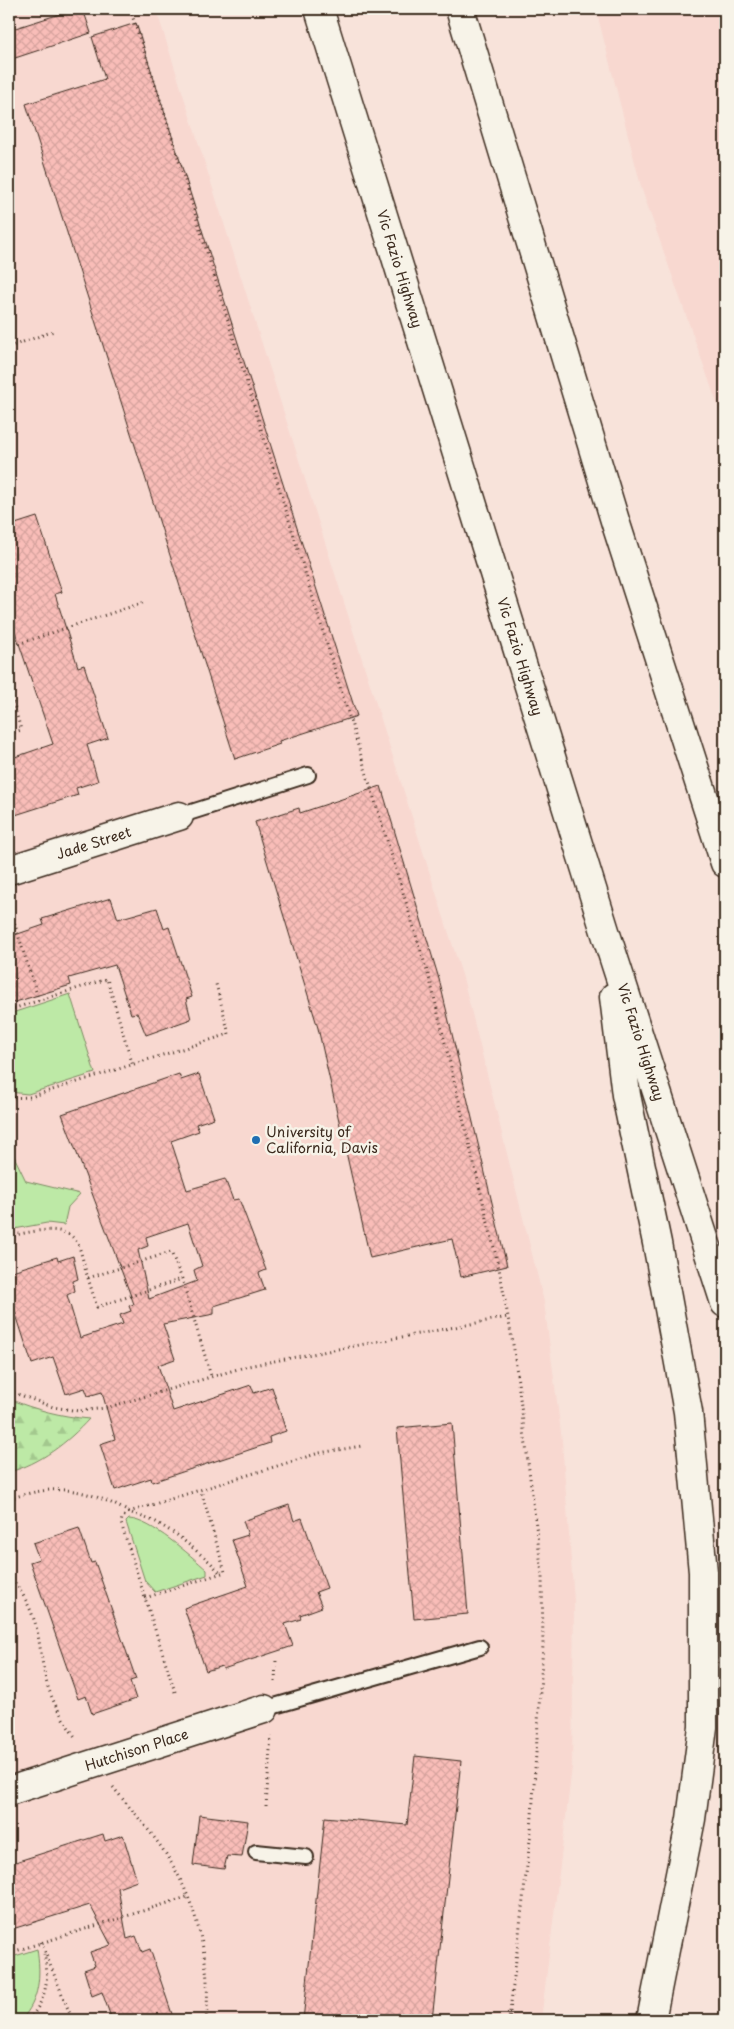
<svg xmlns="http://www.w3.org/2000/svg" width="734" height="2029" font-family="'Playpen Sans',sans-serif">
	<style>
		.built { fill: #f8d8d0 }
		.grass { fill: #bde9a6; stroke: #7c8a62 }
		.forest { fill: url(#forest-firs); stroke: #7c8a62 }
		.building { fill: url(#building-cross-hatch); stroke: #3b2a1e; fill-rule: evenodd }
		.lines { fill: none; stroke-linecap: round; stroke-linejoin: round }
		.service-casing { stroke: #3b2a1e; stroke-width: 18 }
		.minor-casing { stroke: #3b2a1e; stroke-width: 31 }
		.motorway-casing { stroke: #3b2a1e; stroke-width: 31 }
		.path { stroke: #3b2a1e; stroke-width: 3; stroke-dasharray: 1 4; stroke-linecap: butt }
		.service { stroke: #f7f3e8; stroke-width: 14 }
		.minor { stroke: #f7f3e8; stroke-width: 28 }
		.motorway { stroke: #f7f3e8; stroke-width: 28 }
		.poi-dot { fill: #1f6fb2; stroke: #f7f3e8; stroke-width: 2 }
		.labels { text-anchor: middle; stroke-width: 5; stroke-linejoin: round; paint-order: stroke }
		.street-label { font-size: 14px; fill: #3b2a1e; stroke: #f7f3e8 }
		.poi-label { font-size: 14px; fill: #3b2a1e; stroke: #f7f3e8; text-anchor: start }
	</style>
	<defs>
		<pattern id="forest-firs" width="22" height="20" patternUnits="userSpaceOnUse" patternTransform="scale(1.25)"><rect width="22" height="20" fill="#bde9a6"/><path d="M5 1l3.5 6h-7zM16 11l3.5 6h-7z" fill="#a3c88e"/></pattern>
		<pattern id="building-cross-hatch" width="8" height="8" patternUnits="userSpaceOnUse" patternTransform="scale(1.25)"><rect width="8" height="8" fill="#f9bdb8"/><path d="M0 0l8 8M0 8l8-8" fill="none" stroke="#d6a39e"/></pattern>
	</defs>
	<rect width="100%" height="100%" fill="#f8e3da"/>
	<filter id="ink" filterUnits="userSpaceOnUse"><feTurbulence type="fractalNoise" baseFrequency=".02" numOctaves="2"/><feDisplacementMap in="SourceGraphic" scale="10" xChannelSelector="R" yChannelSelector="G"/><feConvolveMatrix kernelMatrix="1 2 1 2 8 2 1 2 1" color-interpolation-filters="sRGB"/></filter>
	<g filter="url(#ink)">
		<g class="built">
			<path d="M9 9H156L463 978 544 1302 562 1441 574 1601 572 1767 541 2020H9Z"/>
			<path d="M596 9H725V426L642 190Z"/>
		</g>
		<g class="grass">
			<path d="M70 994 95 1073 28 1094 9 1092V1014Z"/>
			<path d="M9 1146 26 1181 80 1194 68 1207 64 1225 47 1223 9 1230Z"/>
			<path d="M129 1519C151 1520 190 1555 207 1570V1575L155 1592 145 1581 126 1522Z"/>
			<path d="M37 1949C41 1975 40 2000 21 2020H9V1958Z"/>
		</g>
		<path class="forest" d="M9 1399C36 1410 60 1416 89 1419 68 1442 40 1464 9 1472Z"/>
		<g class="building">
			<path d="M76 9H83L91 33 9 60V30Z"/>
			<path d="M136 23 357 716 279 741 280 744 235 759 26 104 105 79 92 37Z"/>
			<path d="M37 517 62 592 55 594 78 667 84 665 108 738 87 745 98 781 76 788 78 795 9 817V759L53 744 9 614V526Z"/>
			<path d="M381 786 439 979 507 1266 461 1277 452 1239 370 1258 318 1028 255 822 299 808 300 813Z"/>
			<path d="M111 898 118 919 157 908 164 929 169 927 192 997 186 999 191 1019 146 1035 137 1013 131 1014 115 965 69 978 71 985 9 1004V937L44 925 42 919Z"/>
			<path d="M179 1074 181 1080 199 1074 214 1118 196 1124 199 1131 171 1141 187 1190 225 1179 233 1200 239 1199 266 1270 259 1273 265 1290 214 1306V1314L163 1324 175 1359 158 1365 173 1411 251 1385 254 1393 272 1387 286 1431 269 1437 270 1443 152 1482 151 1478 115 1490 100 1444 115 1439 102 1392 88 1396 85 1388 66 1394 53 1357 32 1364 9 1293V1272L57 1257 58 1261 73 1256 78 1279 73 1281 75 1291 67 1295 80 1338 123 1324 120 1315 131 1311 129 1306 134 1304 62 1114ZM188 1223 202 1266 194 1270 197 1281 149 1299 138 1250 148 1246 146 1237Z"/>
			<path d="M452 1423 468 1614 414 1619 397 1428Z"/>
			<path d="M289 1505 294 1521 302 1518 327 1588 316 1592 322 1607 300 1615 301 1619 285 1624 293 1646 223 1669 222 1666 206 1671 184 1608 248 1586 232 1540 248 1535 243 1521Z"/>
			<path d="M79 1528 91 1563 95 1562 136 1679 130 1681 136 1699 92 1714 86 1696 78 1699 30 1562 39 1559 33 1543Z"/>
			<path d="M415 1756 461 1761 432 2020H303L325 1817 407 1825Z"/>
			<path d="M199 1815 248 1821 242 1857 227 1856 224 1869 193 1865Z"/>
			<path d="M103 1834 105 1841 123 1835 137 1881 118 1888 127 1939 136 1936 142 1952 150 1949 174 2020H112L102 1992 92 1996 84 1970 95 1966 90 1952 111 1945 90 1905 9 1930V1864Z"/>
		</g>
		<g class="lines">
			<g class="service-casing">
				<g id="service">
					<path d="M179 816 308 775"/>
					<path d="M264 1709 480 1647"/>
					<path d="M256 1852 306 1857"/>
				</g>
			</g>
			<g class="minor-casing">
				<g id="minor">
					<path id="s1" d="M9 870 179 816"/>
					<path id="s2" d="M9 1791 264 1709"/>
				</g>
			</g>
			<g class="motorway-casing">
				<g id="motorway">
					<path id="s3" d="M319 9 605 931 725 1303"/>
					<path d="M460 9 616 524 725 863"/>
					<path d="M614 997 626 1095 657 1243 688 1412 703 1572V1727L691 1819 651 2020"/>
				</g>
			</g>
			<g class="path">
				<path d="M130 9 161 102 431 984 500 1273 514 1350 542 1574 543 1645 531 1831 509 2020"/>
				<path d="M9 347 54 331"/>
				<path d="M9 647 145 602"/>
				<path d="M9 688 21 730 9 734"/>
				<path d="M10 909 39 1001"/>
				<path d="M9 1010 107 979 133 1066"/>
				<path d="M9 1098 30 1097 229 1034 216 984"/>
				<path d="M9 1236C28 1233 66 1221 78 1244 82 1254 84 1267 88 1278L171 1252 182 1279 211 1376"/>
				<path d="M88 1278 97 1307 182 1279"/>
				<path d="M9 1391 53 1407 79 1411 106 1408 248 1366 508 1317"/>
				<path d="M9 1499C57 1483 85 1488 129 1512L319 1453 362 1446"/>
				<path d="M9 1575C22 1591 32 1609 37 1630 41 1649 42 1668 48 1687 54 1705 65 1723 76 1738"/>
				<path d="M145 1598 225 1572 201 1491"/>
				<path d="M275 1682 276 1660"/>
				<path d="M175 1692 121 1523 122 1518 129 1512 156 1522 177 1535 210 1562 221 1574"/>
				<path d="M113 1787C132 1811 153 1833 169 1859 198 1906 212 1966 206 2020"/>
				<path d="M266 1806 271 1736"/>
				<path d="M41 1942 72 2019 68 2020"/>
				<path d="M9 1953 187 1897"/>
				<path d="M29 2020C46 1999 50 1980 44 1954"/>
			</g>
			<use href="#service" class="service"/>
			<use href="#minor" class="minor"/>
			<use href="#motorway" class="motorway"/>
		</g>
	</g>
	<circle class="poi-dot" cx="256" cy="1140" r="5"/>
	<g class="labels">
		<g class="street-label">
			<text dy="5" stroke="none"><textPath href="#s3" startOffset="272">Vic Fazio Highway</textPath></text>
			<text dy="5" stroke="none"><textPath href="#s3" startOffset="678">Vic Fazio Highway</textPath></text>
			<text dy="5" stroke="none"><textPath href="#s1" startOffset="89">Jade Street</textPath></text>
			<text dy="5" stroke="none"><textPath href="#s3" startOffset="1082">Vic Fazio Highway</textPath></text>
			<text dy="5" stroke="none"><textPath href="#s2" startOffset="134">Hutchison Place</textPath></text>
		</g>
		<g class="poi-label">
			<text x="266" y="1137">University of<tspan x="266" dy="16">California, Davis</tspan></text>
		</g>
	</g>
	<rect width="734" height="2029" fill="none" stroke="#f7f3e8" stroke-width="30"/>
	<rect x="15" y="15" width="704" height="1999" fill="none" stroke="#3b2a1e" stroke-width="2" filter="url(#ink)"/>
</svg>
